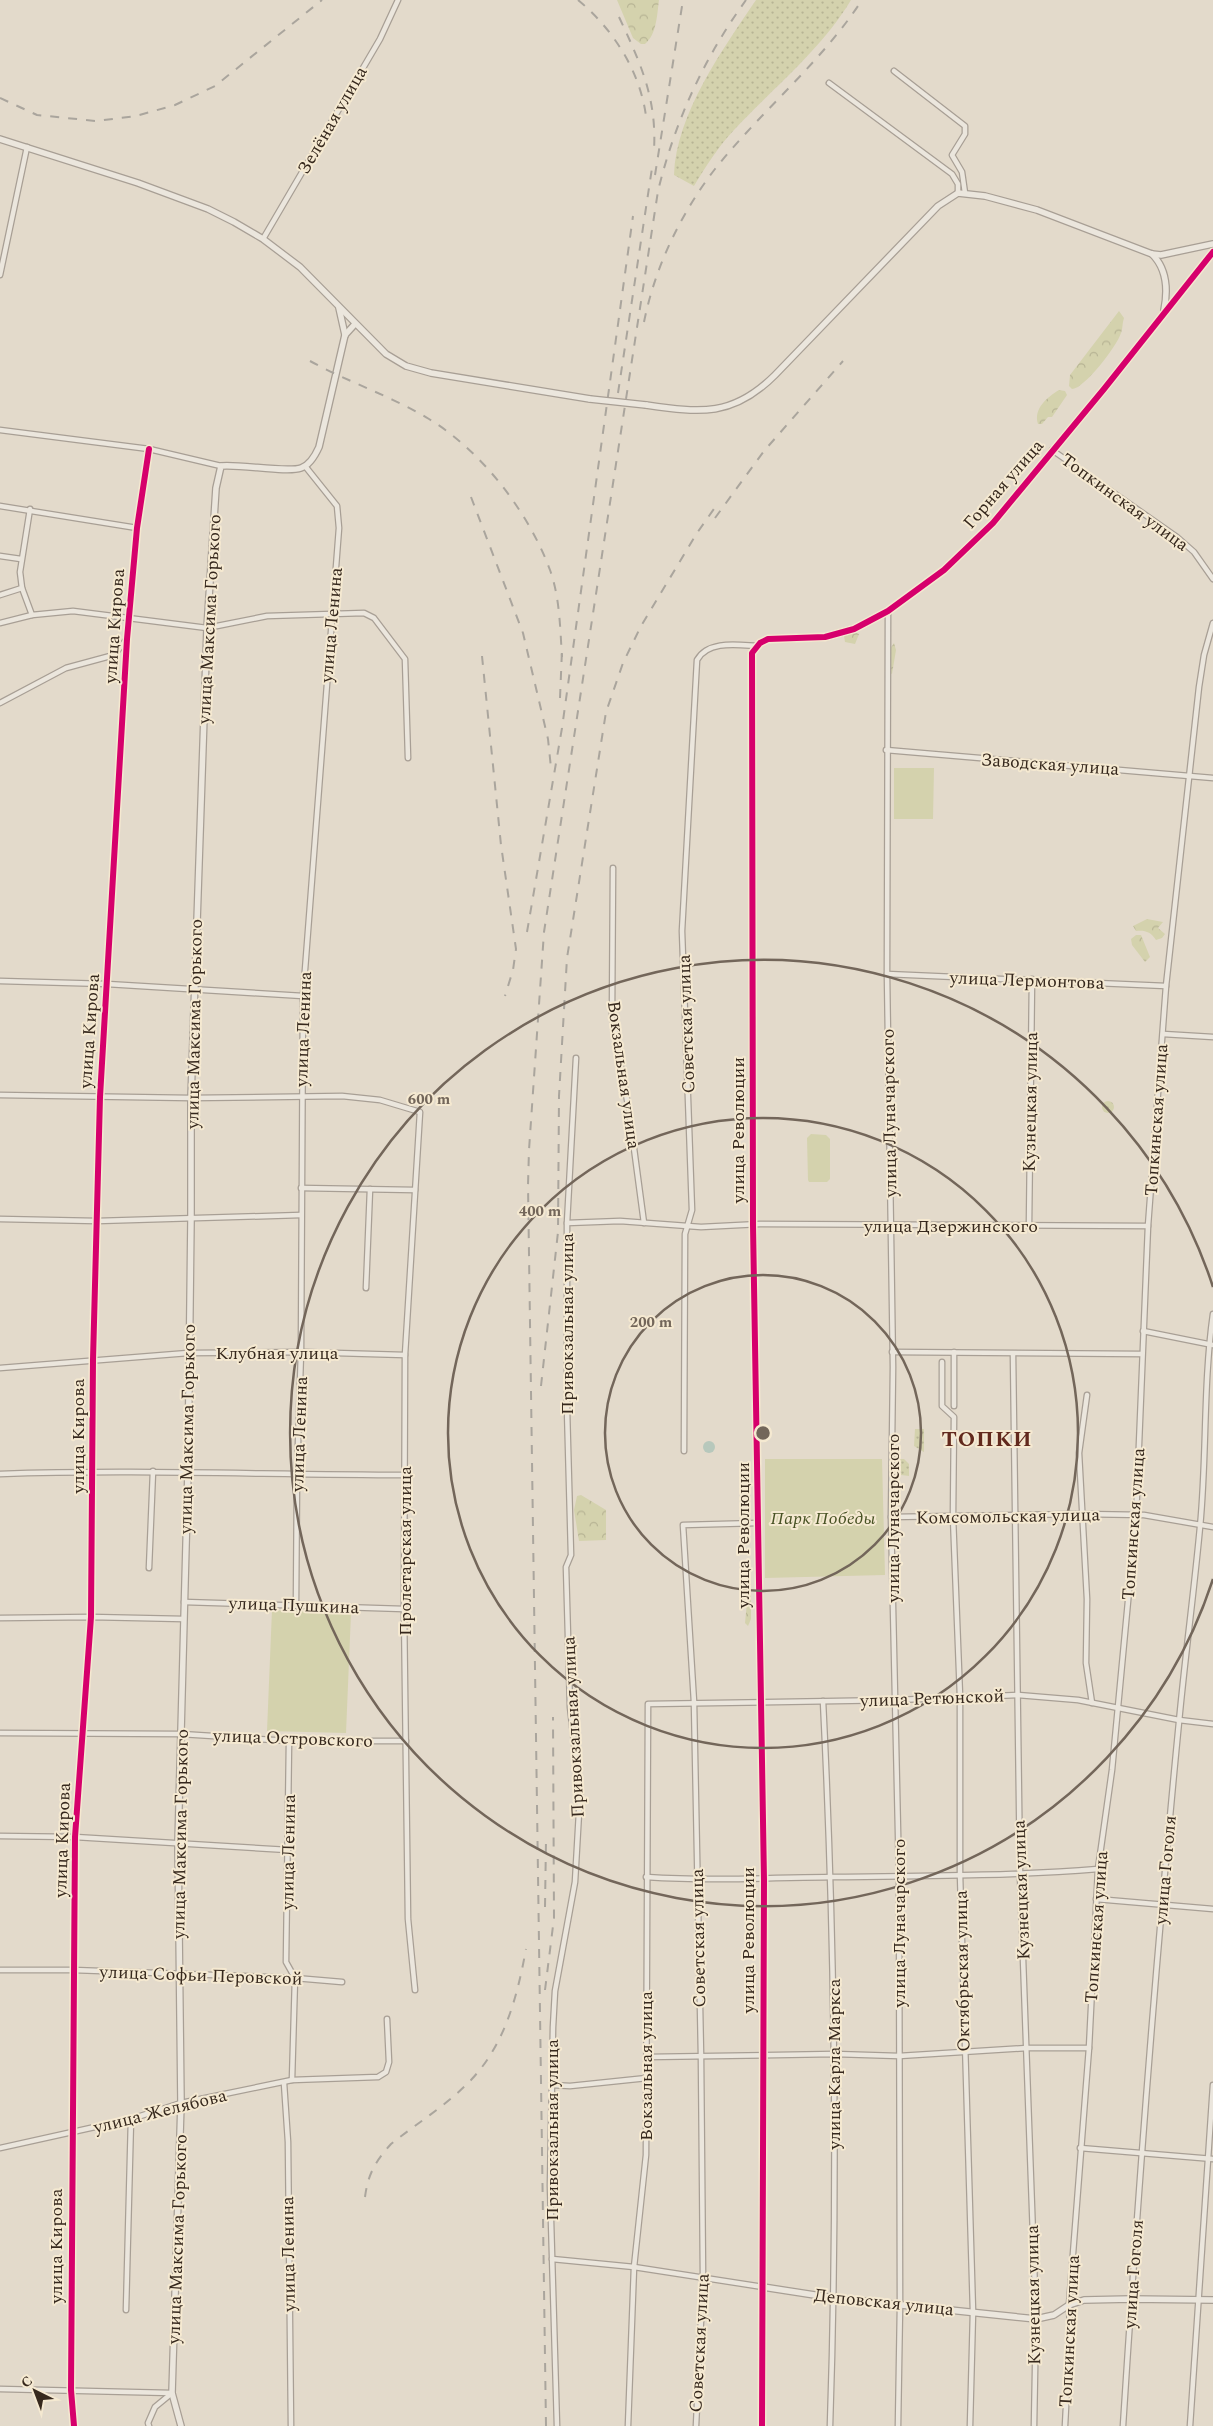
<svg xmlns="http://www.w3.org/2000/svg" width="1213" height="2426" font-family="Spectral,serif">
	<style>
		.grass { fill: url(#grass-dots) }
		.forest { fill: url(#forest-crowns) }
		.green { fill: #d4d2ad }
		.water { fill: #b7c8bc }
		.lines { fill: none; stroke-linecap: round; stroke-linejoin: round }
		.minor-casing { stroke: #a89f95; stroke-width: 7 }
		.tertiary-casing { stroke: #a89f95; stroke-width: 8 }
		.minor { stroke: #ebe6dd; stroke-width: 4.5 }
		.tertiary { stroke: #ebe6dd; stroke-width: 5.5 }
		.rail { stroke: #aaa59d; stroke-width: 2; stroke-dasharray: 9 9; stroke-linecap: butt }
		.tertiary-bridge-casing { stroke: #a89f95; stroke-width: 8; stroke-linecap: butt }
		.tertiary-bridge { stroke: #ebe6dd; stroke-width: 5.5 }
		.cycleway-casing { stroke: #f5e9d1; stroke-width: 9 }
		.cycleway { stroke: #d6006c; stroke-width: 6 }
		.ring { fill: none; stroke: #73665a; stroke-width: 2.5 }
		.labels { text-anchor: middle; stroke-width: 4; stroke-linejoin: round; paint-order: stroke }
		.street-label { font-size: 18px; fill: #36281d; stroke: #f5e9d1 }
		.park-label { font-size: 18px; font-style: italic; fill: #485224; stroke: #f5e9d1 }
		.district-label { font-size: 22px; font-weight: bold; letter-spacing: 1px; fill: #62291d; stroke: #f5e9d1 }
		.centre { fill: #73665a; stroke: #f5e9d1; stroke-width: 2.5 }
		.ring-label { font-size: 15px; text-anchor: middle; font-weight: bold; fill: #73665a; stroke: #f5e9d1; stroke-width: 4; stroke-linejoin: round; paint-order: stroke }
	</style>
	<defs>
		<pattern id="grass-dots" width="8" height="8" patternUnits="userSpaceOnUse" patternTransform="scale(1.25)"><rect width="8" height="8" fill="#d4d2ad"/><path d="M2 2h.1M6 6h.1" fill="none" stroke="#b7b494" stroke-width="1.8" stroke-linecap="round"/></pattern>
		<pattern id="forest-crowns" width="20" height="18" patternUnits="userSpaceOnUse" patternTransform="scale(1.25)"><rect width="20" height="18" fill="#d4d2ad"/><path d="M2 6a3 3 0 1 1 6 0M12 15a3 3 0 1 1 6 0" fill="none" stroke="#b7b494"/></pattern>
	</defs>
	<rect width="100%" height="100%" fill="#e3dacb"/>
	<g class="grass">
		<path d="M756 0H851C821 50 773 88 734 130 718 147 706 166 694 186L674 175C676 114 723 49 756 0Z"/>
		<circle cx="1108" cy="1107" r="6"/>
		<path d="M915 1429H924V1452L914 1446Z"/>
		<path d="M900 1459H904L909 1464V1476L901 1475Z"/>
	</g>
	<g class="forest">
		<path d="M617 0H659C657 14 657 34 645 44H641L633 38Z"/>
		<path d="M1119 311 1124 318C1122 324 1123 328 1121 333 1117 346 1084 389 1072 389L1069 386 1070 375Z"/>
		<path d="M1059 390 1065 391 1067 395 1052 417H1048L1042 424H1038C1033 408 1048 397 1059 390Z"/>
		<path d="M854 632 859 634 855 644 845 642 844 636Z"/>
		<path d="M894 643 896 650 892 674 890 673V649Z"/>
		<path d="M1147 919 1163 922 1158 928 1165 934 1162 938 1156 940C1151 932 1145 930 1136 931L1133 926Z"/>
		<path d="M1136 935H1141L1150 957 1145 962 1132 945 1131 939Z"/>
		<path d="M581 1495 606 1510V1540L579 1541 574 1510 577 1496Z"/>
		<path d="M749 1582 751 1583V1619L748 1626 745 1623Z"/>
	</g>
	<g class="green">
		<path d="M894 768H934L933 819H894Z"/>
		<path d="M811 1134 826 1135 830 1139V1179L827 1182H809L808 1180 807 1138Z"/>
		<path d="M765 1459H882L885 1575 765 1578Z"/>
		<path d="M272 1610 351 1613 346 1733 267 1731Z"/>
	</g>
	<circle class="water" cx="709" cy="1447" r="6"/>
	<g class="lines">
		<g class="minor-casing">
			<g id="minor">
				<path d="M894 71 965 126V134L952 155 962 172 965 193"/>
				<path d="M829 83 952 174 958 184V193"/>
				<path d="M263 239 380 39 398 0"/>
				<path d="M0 275 27 147"/>
				<path d="M0 430 149 449 221 466"/>
				<path d="M1052 450 1177 537 1194 552 1213 579"/>
				<path d="M0 506 137 528"/>
				<path d="M30 509 20 572 22 588 32 615"/>
				<path d="M0 556 21 559"/>
				<path d="M0 595 22 588"/>
				<path d="M888 611 887 974 893 1367 891 1517 899 1877 900 2306 898 2426"/>
				<path d="M0 623 32 615 73 611 207 628 267 616 364 613 374 618 405 659 408 758"/>
				<path d="M0 703 66 668 114 655 126 640"/>
				<path d="M886 750 1213 778"/>
				<path d="M613 868 612 1016 629 1111 644 1223"/>
				<path d="M887 974 1166 986"/>
				<path d="M0 981 107 984 303 996"/>
				<path d="M1163 1034 1213 1037"/>
				<path d="M0 1095 191 1098 342 1096 380 1100 420 1112 405 1355 404 1609 408 1919 415 1990"/>
				<path d="M301 1188 415 1190"/>
				<path d="M0 1219 97 1221 301 1215"/>
				<path d="M567 1223 620 1221 701 1227 760 1224 1148 1226"/>
				<path d="M1029 1226 1032 979"/>
				<path d="M366 1288 370 1189"/>
				<path d="M1143 1331 1213 1345"/>
				<path d="M892 1352 1142 1354"/>
				<path d="M1013 1354 1020 1875 1036 2319 1034 2426"/>
				<path d="M942 1362V1406L954 1417 953 1517 960 1696V1874L973 2312 970 2426"/>
				<path d="M0 1368 188 1353 301 1352 405 1355"/>
				<path d="M1087 1395 1079 1453 1087 1599 1086 1663 1092 1703"/>
				<path d="M954 1406V1352"/>
				<path d="M684 1451 685 1234 692 1210 682 931 697 660C708 640 738 645 757 646"/>
				<path d="M0 1474C135 1469 270 1475 405 1475"/>
				<path d="M891 1517 1082 1514 1144 1515 1213 1527"/>
				<path d="M149 1568 153 1471"/>
				<path d="M184 1602 404 1609"/>
				<path d="M296 1606 297 1475 301 1352 303 996 339 528 337 506 305 466"/>
				<path d="M0 1618 91 1617 184 1619"/>
				<path d="M823 1701C835 1943 838 2184 830 2426"/>
				<path d="M0 1733 181 1734 289 1741H406"/>
				<path d="M289 1741 286 1962 295 1978 292 2080"/>
				<path d="M0 1836 75 1837 288 1850"/>
				<path d="M646 1877C709 1881 770 1878 832 1877 921 1876 1010 1876 1098 1869"/>
				<path d="M1096 1899 1213 1909"/>
				<path d="M0 1970H73L295 1978 342 1982"/>
				<path d="M647 2057 835 2054 899 2056 1027 2048H1089"/>
				<path d="M284 2083 288 2142 291 2426"/>
				<path d="M552 2085 570 2086 647 2078"/>
				<path d="M0 2148 131 2119 181 2103 292 2080 378 2077 386 2072 389 2062 387 2019"/>
				<path d="M1080 2148 1213 2159"/>
				<path d="M552 2259 634 2267 763 2287"/>
				<path d="M126 2310 131 2119"/>
				<path d="M0 2389 172 2393"/>
				<path d="M74 2426 71 2390 75 1837 91 1617 93 1360 100 1097 127 639 137 528 149 449"/>
				<path d="M149 2426 148 2423 155 2407 172 2393"/>
				<path d="M557 2426 550 2186 553 2027 555 1991 575 1882 580 1795 570 1707 566 1567 571 1555 567 1409V1223L576 1058"/>
				<path d="M628 2426 634 2267 646 2155 648 1704 896 1700 1018 1695 1078 1700 1179 1720 1213 1724"/>
				<path d="M696 2426 703 2278 701 2056 694 1702 683 1525 758 1523"/>
				<path d="M1065 2426 1070 2329 1069 2305 1089 2048 1098 1869 1112 1770 1136 1517 1148 1226 1166 986 1199 687 1204 655 1213 623"/>
				<path d="M1123 2426C1138 2191 1156 1956 1179 1722 1185 1657 1194 1592 1200 1527 1207 1456 1203 1385 1213 1314"/>
				<path d="M1190 2426 1213 2085"/>
			</g>
		</g>
		<g class="tertiary-casing">
			<g id="tertiary">
				<path d="M0 139 138 183 208 209 234 222 263 239 300 267 386 354 406 366 431 373 590 399"/>
				<path d="M1152 254C1167 269 1168 290 1164 310"/>
				<path d="M339 308 345 335"/>
				<path d="M646 405C701 413 733 417 775 375L938 206 958 193 985 196 1037 210 1152 254 1161 255 1213 244"/>
				<path d="M763 2287 834 2298 1036 2319 1054 2315 1069 2305 1084 2300 1131 2299 1213 2300"/>
				<path d="M181 2426 172 2393 181 2103 178 1843 188 1471 191 1219V1098L207 628 216 488 221 466C241 464 287 473 301 468 310 465 315 456 319 447L345 335 355 324"/>
				<path d="M762 2426 764 1880 753 1225 752 653 760 643 768 639 825 637 854 629 888 611 944 570 993 523 1104 389 1213 252"/>
			</g>
		</g>
		<use href="#minor" class="minor"/>
		<use href="#tertiary" class="tertiary"/>
		<g class="rail">
			<path d="M578 0C613 29 640 71 646 116"/>
			<path d="M619 17C640 62 657 98 654 150"/>
			<path d="M0 98 37 115 96 121 136 116 175 105 215 86 322 0"/>
			<path d="M655 175 683 0"/>
			<path d="M644 322C655 267 681 213 715 169 762 110 821 63 862 0"/>
			<path d="M310 361C348 382 391 396 429 419 482 451 529 513 550 570 560 598 560 628 562 657"/>
			<path d="M618 393 652 168"/>
			<path d="M471 497 523 633 548 739 551 768"/>
			<path d="M715 518 764 451 843 361"/>
			<path d="M482 656 501 845 516 949 513 970 505 996"/>
			<path d="M560 698 562 650"/>
			<path d="M527 932 562 728 633 216"/>
			<path d="M541 1386 558 1232 559 1096 567 958 606 712 623 663 641 626 697 533 716 506"/>
			<path d="M545 1907 546 1840"/>
			<path d="M545 1990 554 1918 553 1717"/>
			<path d="M365 2197C368 2174 375 2162 391 2144 416 2124 444 2107 467 2084 504 2048 517 1998 526 1949"/>
			<path d="M546 2426 528 1185 529 1150 544 932 658 191C675 121 704 58 746 0"/>
		</g>
		<g class="tertiary-bridge-casing">
			<path id="tertiary-bridge" d="M590 399 646 405"/>
		</g>
		<use href="#tertiary-bridge" class="tertiary-bridge"/>
		<g class="cycleway-casing">
			<g id="cycleway">
				<path d="M74 2426 71 2390 75 1837 91 1617 93 1360 100 1097 127 639 137 528 149 449"/>
				<path d="M762 2426 764 1880 753 1225 752 653 760 643 768 639 825 637 854 629 888 611 944 570 993 523 1104 389 1213 252"/>
			</g>
		</g>
		<use href="#cycleway" class="cycleway"/>
	</g>
	<g class="ring">
		<circle cx="763" cy="1433" r="158"/>
		<circle cx="763" cy="1433" r="315"/>
		<path d="M1213 1579A473 473 0 1 1 1213 1287"/>
	</g>
	<g class="labels">
		<g class="street-label">
			<text transform="translate(332 120) rotate(-60)" y="6">Зелёная улица</text>
			<text transform="translate(1003 484) rotate(-49)" y="6">Горная улица</text>
			<text transform="translate(1125 502) rotate(36)" y="6">Топкинская улица</text>
			<text transform="translate(209 619) rotate(-87)" y="6">улица Максима Горького</text>
			<text transform="translate(331 625) rotate(-85)" y="6">улица Ленина</text>
			<text transform="translate(114 626) rotate(-86)" y="6">улица Кирова</text>
			<text transform="translate(1050 764) rotate(4)" y="6">Заводская улица</text>
			<text transform="translate(1027 980) rotate(2)" y="6">улица Лермонтова</text>
			<text transform="translate(194 1024) rotate(-89)" y="6">улица Максима Горького</text>
			<text transform="translate(686 1024) rotate(-92)" y="6">Советская улица</text>
			<text transform="translate(303 1029) rotate(-88)" y="6">улица Ленина</text>
			<text transform="translate(89 1031) rotate(-86)" y="6">улица Кирова</text>
			<text transform="translate(624 1075) rotate(82)" y="6">Вокзальная улица</text>
			<text transform="translate(1030 1102) rotate(-89)" y="6">Кузнецкая улица</text>
			<text transform="translate(889 1113) rotate(-91)" y="6">улица Луначарского</text>
			<text transform="translate(1156 1120) rotate(-86)" y="6">Топкинская улица</text>
			<text transform="translate(738 1130) rotate(-90)" y="6">улица Революции</text>
			<text x="951" y="1232">улица Дзержинского</text>
			<text transform="translate(567 1324) rotate(-90)" y="6">Привокзальная улица</text>
			<text x="277" y="1359">Клубная улица</text>
			<text transform="translate(187 1429) rotate(-89)" y="6">улица Максима Горького</text>
			<text transform="translate(299 1434) rotate(-88)" y="6">улица Ленина</text>
			<text transform="translate(78 1436) rotate(-90)" y="6">улица Кирова</text>
			<text transform="translate(1008 1516) rotate(-1)" y="6">Комсомольская улица</text>
			<text transform="translate(893 1518) rotate(-90)" y="6">улица Луначарского</text>
			<text transform="translate(1133 1524) rotate(-86)" y="6">Топкинская улица</text>
			<text transform="translate(743 1535) rotate(-90)" y="6">улица Революции</text>
			<text transform="translate(405 1551) rotate(-90)" y="6">Пролетарская улица</text>
			<text transform="translate(294 1605) rotate(2)" y="6">улица Пушкина</text>
			<text transform="translate(932 1698) rotate(-2)" y="6">улица Ретюнской</text>
			<text transform="translate(573 1727) rotate(-93)" y="6">Привокзальная улица</text>
			<text transform="translate(293 1738) rotate(2)" y="6">улица Островского</text>
			<text transform="translate(180 1834) rotate(-89)" y="6">улица Максима Горького</text>
			<text transform="translate(62 1840) rotate(-88)" y="6">улица Кирова</text>
			<text transform="translate(288 1852) rotate(-89)" y="6">улица Ленина</text>
			<text transform="translate(1165 1870) rotate(-85)" y="6">улица Гоголя</text>
			<text transform="translate(1021 1890) rotate(-92)" y="6">Кузнецкая улица</text>
			<text transform="translate(899 1923) rotate(-90)" y="6">улица Луначарского</text>
			<text transform="translate(1096 1927) rotate(-86)" y="6">Топкинская улица</text>
			<text transform="translate(698 1938) rotate(-91)" y="6">Советская улица</text>
			<text transform="translate(748 1940) rotate(-90)" y="6">улица Революции</text>
			<text transform="translate(962 1971) rotate(-91)" y="6">Октябрьская улица</text>
			<text transform="translate(201 1975) rotate(2)" y="6">улица Софьи Перовской</text>
			<text transform="translate(834 2064) rotate(-90)" y="6">улица Карла Маркса</text>
			<text transform="translate(646 2066) rotate(-90)" y="6">Вокзальная улица</text>
			<text transform="translate(160 2111) rotate(-14)" y="6">улица Желябова</text>
			<text transform="translate(552 2130) rotate(-90)" y="6">Привокзальная улица</text>
			<text transform="translate(177 2239) rotate(-88)" y="6">улица Максима Горького</text>
			<text transform="translate(56 2246) rotate(-90)" y="6">улица Кирова</text>
			<text transform="translate(288 2254) rotate(-91)" y="6">улица Ленина</text>
			<text transform="translate(1133 2274) rotate(-86)" y="6">улица Гоголя</text>
			<text transform="translate(1033 2295) rotate(-91)" y="6">Кузнецкая улица</text>
			<text transform="translate(884 2302) rotate(6)" y="6">Деповская улица</text>
			<text transform="translate(1069 2331) rotate(-87)" y="6">Топкинская улица</text>
			<text transform="translate(699 2343) rotate(-87)" y="6">Советская улица</text>
		</g>
		<g class="park-label">
			<text x="823" y="1524">Парк Победы</text>
		</g>
		<g class="district-label">
			<text x="987" y="1446">ТОПКИ</text>
		</g>
	</g>
	<circle cx="763" cy="1433" r="8" class="centre"/>
	<g class="ring-label">
		<text x="429" y="1104">600 m</text>
		<text x="540" y="1216">400 m</text>
		<text x="651" y="1327">200 m</text>
	</g>
	<g transform="translate(35 2391) rotate(318)" stroke="#f5e9d1" stroke-width="4" paint-order="stroke">
	<path d="M0-4L9 19L0 12L-9 19Z" fill="#36281d"/>
	<text y="-8" font-size="14" font-weight="bold" text-anchor="middle" fill="#36281d">С</text>
	</g>
</svg>
